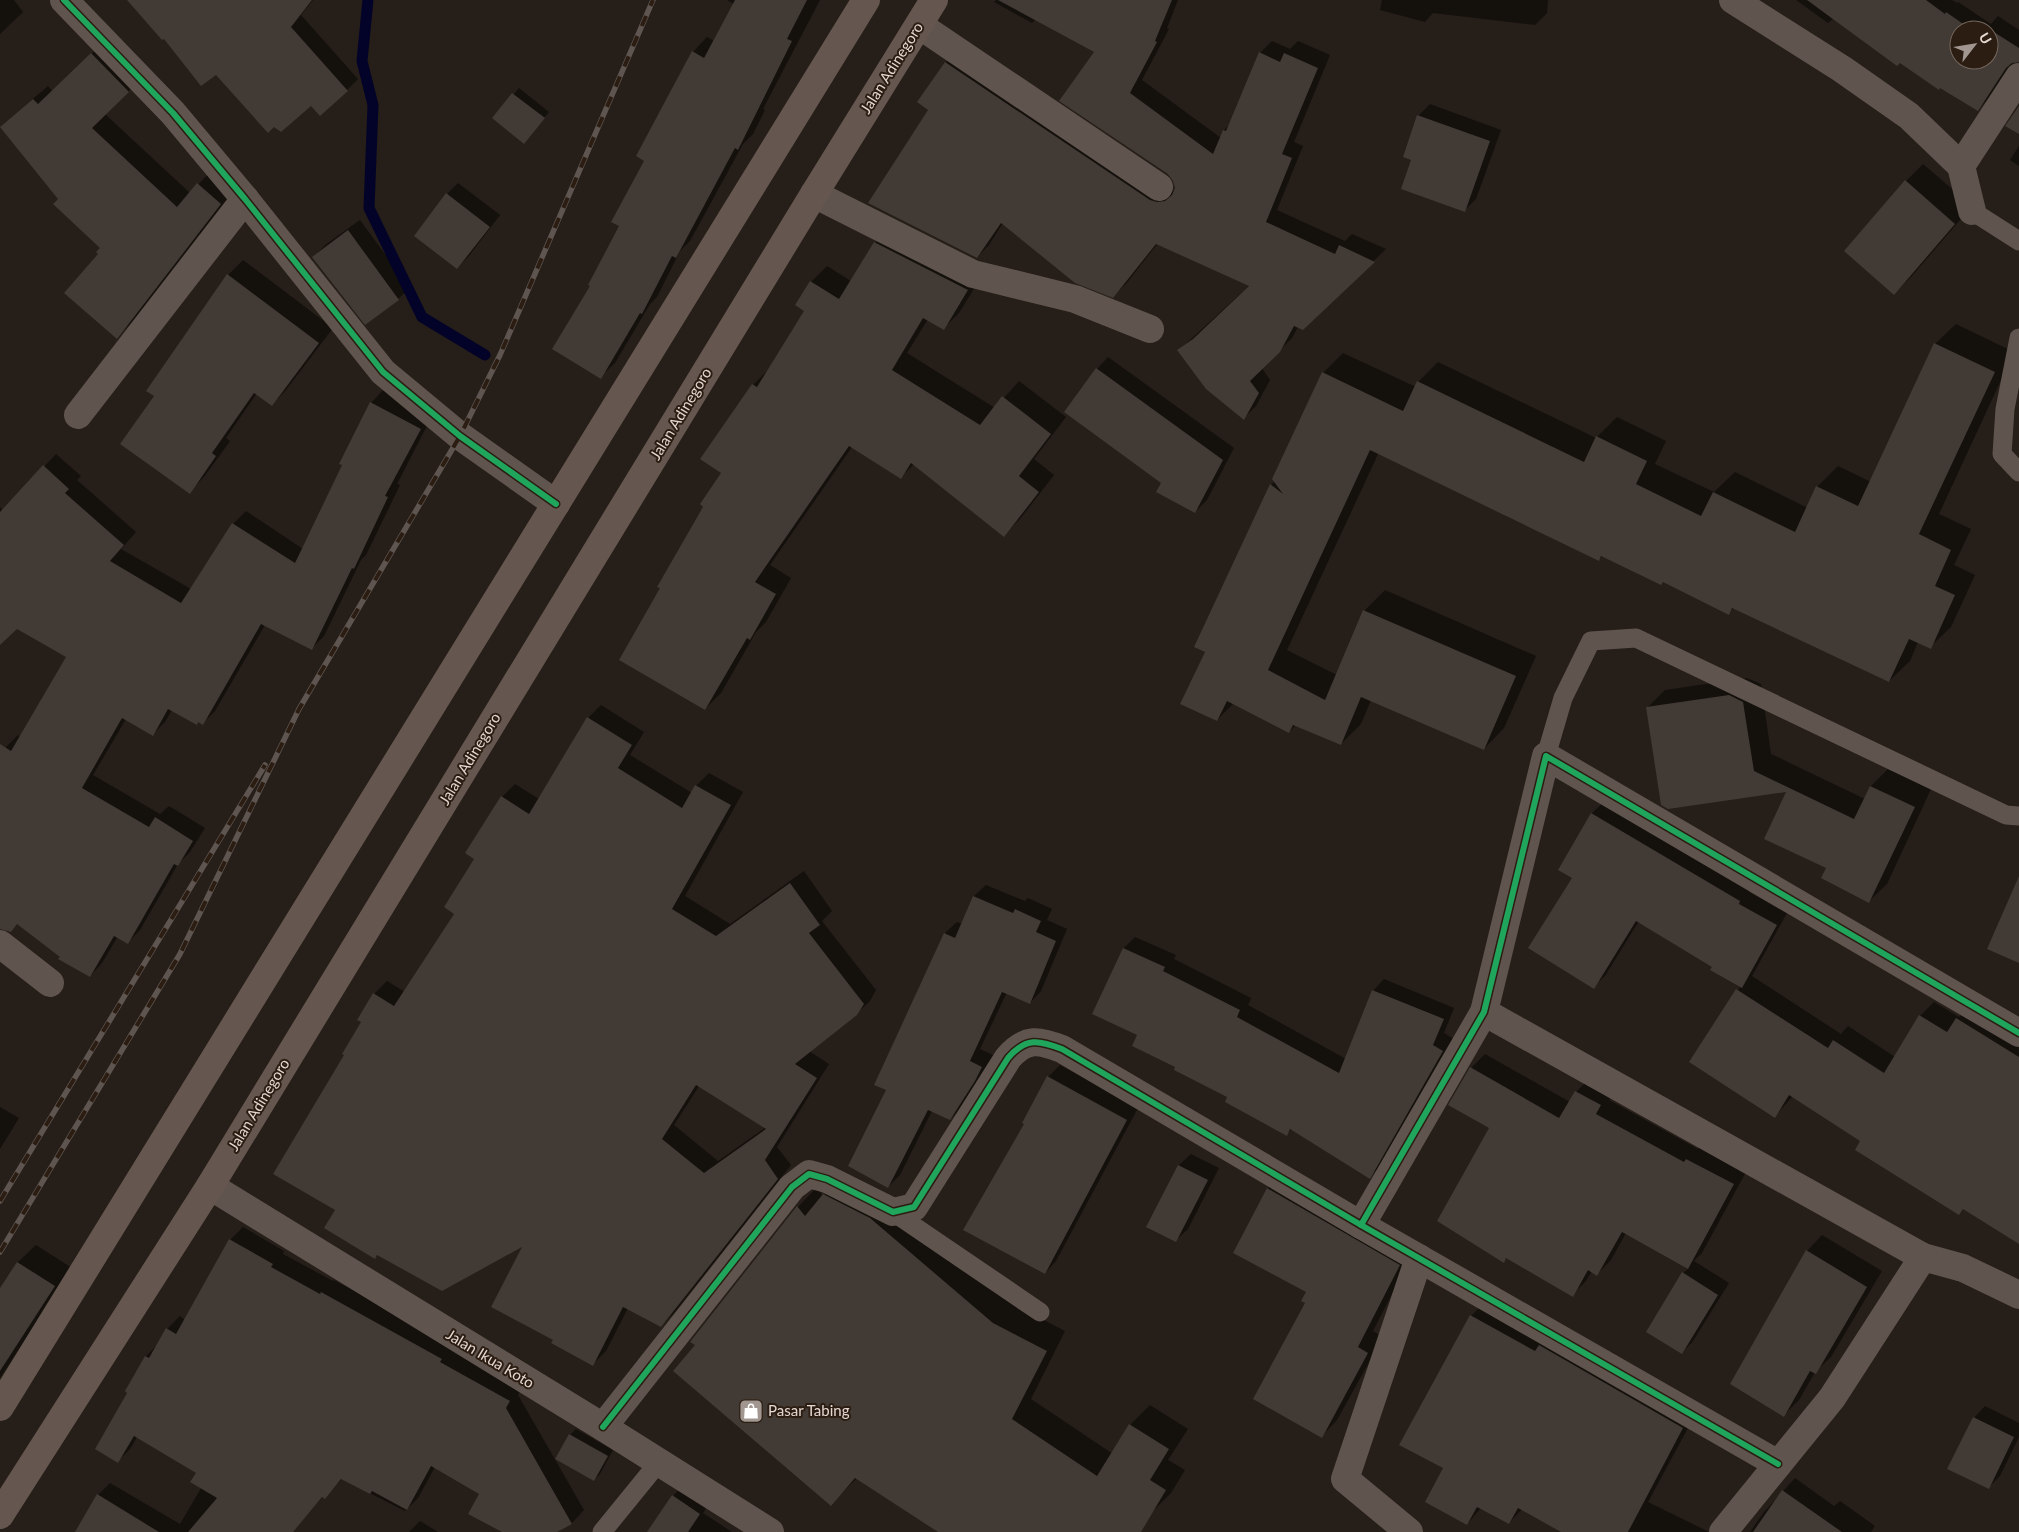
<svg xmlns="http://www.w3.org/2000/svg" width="2019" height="1532" font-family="Lato,sans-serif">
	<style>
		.shadow { fill: #0007; fill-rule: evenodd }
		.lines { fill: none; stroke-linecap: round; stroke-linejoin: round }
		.stream { stroke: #030329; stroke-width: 11 }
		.building { fill: #423a35; fill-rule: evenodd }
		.service { stroke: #60544e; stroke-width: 19 }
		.minor { stroke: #60544e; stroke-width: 28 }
		.tertiary { stroke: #60544e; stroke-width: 28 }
		.trunk { stroke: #65574f; stroke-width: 28 }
		.rail-casing { stroke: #5e5550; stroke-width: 5.5 }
		.rail { stroke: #2c1d12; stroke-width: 4; stroke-dasharray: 11; stroke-linecap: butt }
		.cycleway-casing { stroke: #2c1d12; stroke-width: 9 }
		.cycleway { stroke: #20a55d; stroke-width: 6 }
		.labels { text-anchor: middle; stroke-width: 4; stroke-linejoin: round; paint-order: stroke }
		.street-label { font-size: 15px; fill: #e3d8d1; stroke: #2c1d12 }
		.poi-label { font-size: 15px; fill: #e3d8d1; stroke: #2c1d12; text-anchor: start }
	</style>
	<rect width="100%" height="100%" fill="#261e18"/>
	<g class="shadow">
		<path d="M0 0H14L23 12 0 34Z"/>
		<path d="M129 0H313L301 15 358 79 347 90 311 104 216 73 164 37Z"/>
		<path d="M727 0H820L763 109 765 110 753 134 743 144 690 241 680 251 657 297 650 304 615 363 600 377 592 286 621 226 646 160 693 52 707 37 714 41 734 4Z"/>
		<path d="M996 0H1178L1167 28 1169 29 1142 80 1221 138 1224 130 1230 124 1260 53 1272 41 1290 49 1298 41 1330 55 1294 142 1303 146 1277 210 1345 241 1352 234 1386 249 1303 329 1298 327 1292 338 1262 368 1270 380 1256 406 1244 418 1179 350 1250 285 1158 243 1126 284 1113 296 1003 223 989 245 977 257 929 109 919 102 946 62 958 50 1170 191 1175 190 1174 180 1095 52 1036 19 1032 23 994 2Z"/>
		<path d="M1382 0H1548L1547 13 1535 25 1433 13 1425 22 1380 10Z"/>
		<path d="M1796 0H1952L1957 3 1958 2 1991 24 1998 16 2019 30V54L1989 98 1978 109 1834 18 1828 23ZM1959 30H1989V60H1959Z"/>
		<path d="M106 40 142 78 105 114 190 193 212 170 234 190 131 323 117 337 100 254 102 248 59 199 1 126 48 86 52 91Z"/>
		<path d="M519 88 549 112 524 142 494 118Z"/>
		<path d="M1430 104 1501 130 1476 199 1465 210 1412 159 1418 116Z"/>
		<path d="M2019 146V166L2010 160Z"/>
		<path d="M1923 164 1972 206 1912 276 1894 294 1906 181Z"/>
		<path d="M458 183 500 215 469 256 457 268 447 194Z"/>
		<path d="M360 220 410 288 398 299 314 257 325 245Z"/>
		<path d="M891 226 983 274 959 313 943 329 928 319 907 353 995 408 1019 381 1066 417 1034 459 1054 475 1020 519 1004 535 914 464 901 477 852 447 770 565 791 578 766 622 756 632 721 693 705 709 661 588 723 473 702 459 753 385 770 368 806 311 811 282 827 266 851 281 875 243Z"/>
		<path d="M243 260 333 328 286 390 272 405 257 393 226 438 230 441 204 477 189 492 155 396 228 275Z"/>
		<path d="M1956 324 2014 352 1939 514 1971 529 1954 565 1975 575 1951 627 1930 647 1918 642 1910 661 1889 681 1734 608 1728 613 1663 581 1603 556 1599 559 1379 452 1287 650 1337 675 1364 611 1385 590 1536 656 1504 728 1484 749 1371 700 1361 724 1341 744 1296 725 1289 732 1234 703 1217 720 1207 651 1271 485 1275 481 1323 373 1343 353 1416 387 1418 382 1438 362 1596 438 1617 417 1666 441 1655 464 1714 492 1735 472 1808 508 1817 487 1838 466 1871 482 1935 344Z"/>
		<path d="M1108 357 1234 448 1207 500 1195 512 1163 483 1097 369Z"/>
		<path d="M383 390 432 416 397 484 400 485 366 555 361 560 324 636 312 648 265 625 215 711 203 723 172 710 165 722 153 734 126 719 93 775 160 814 169 806 205 828 190 852 178 864 140 930 128 942 118 936 102 963 90 976 61 957 17 923 0 914V757L6 747 18 735 21 737 68 656 17 627 0 628V507L3 511 56 454 81 476 77 480 136 532 121 549 191 589 233 524 246 511 303 549 371 403Z"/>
		<path d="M1747 678 1761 684 1771 754 1865 799 1871 786 1888 769 1931 789 1887 884 1869 901 1828 868 1789 790 1668 808 1648 707 1665 690Z"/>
		<path d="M601 705 644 732 630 755 692 793 696 786 709 773 743 792 685 896 730 924 804 871 832 911 822 921 876 990 870 1001 856 1014 809 1051 829 1064 777 1147 791 1165 674 1313 661 1326 628 1308 606 1351 593 1364 554 1339 525 1244 378 1254 375 1258 336 1210 346 1055 363 1022 374 994 387 981 405 992 455 913 476 858 466 852 502 797 515 784 539 799 588 718ZM699 1086 766 1127 718 1161 674 1125Z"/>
		<path d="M1604 802 1751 889 1749 892 1787 913 1752 976 1841 1034 1848 1026 1895 1057 1920 1016 1934 1002 1959 1017 1971 1005 2019 1035V1243L1964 1208 1959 1214 1862 1141 1793 1096 1775 1116 1691 1062 1741 986 1714 966 1639 921 1605 976 1593 987 1574 878 1559 869 1592 813Z"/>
		<path d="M986 885 1025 901 1028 898 1052 909 1047 920 1067 929 1041 991 1030 1003 1007 992 980 1049 993 1055 962 1107 950 1119 932 1111 900 1175 888 1187V1090L875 1084 945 933 957 922 962 924 974 896Z"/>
		<path d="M1135 937 1176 955 1174 959 1251 998 1248 1005 1346 1059 1373 991 1384 979 1454 1008 1444 1033 1454 1039 1381 1166 1369 1177 1292 1129 1286 1134 1229 1096 1177 1066 1139 1035 1124 948Z"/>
		<path d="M1485 1054 1570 1102 1576 1092 1590 1078 1614 1091 1609 1100 1698 1149 1701 1145 1747 1170 1702 1253 1694 1261 1729 1283 1693 1341 1682 1353 1683 1273 1689 1268 1626 1233 1611 1260 1597 1274 1592 1271 1586 1281 1572 1295 1507 1257 1504 1261 1491 1128 1450 1104 1471 1068Z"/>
		<path d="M1060 1065 1138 1108 1056 1261 1045 1273 1026 1124 1023 1122 1048 1077Z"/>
		<path d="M0 1107 19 1118 0 1149Z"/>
		<path d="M1191 1154 1219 1168 1188 1229 1176 1240 1148 1226 1179 1165Z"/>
		<path d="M1283 1173 1415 1249 1373 1331 1383 1337 1337 1420 1322 1436 1307 1303 1308 1291 1235 1253 1268 1188Z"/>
		<path d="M843 1176 1013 1304 1065 1331 1031 1399 1113 1454 1130 1425 1150 1405 1188 1429 1168 1460 1185 1470 1171 1493 1152 1512 1124 1532H940L857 1478 831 1504 697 1345 691 1342 798 1207 817 1187 823 1196Z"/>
		<path d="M243 1227 284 1251 283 1254 333 1281 334 1280 454 1346 522 1388 518 1395 584 1510 572 1523 555 1532H516L481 1493 435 1467 418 1498 405 1511 342 1479 325 1497 323 1496 297 1525 265 1532H77L98 1495 110 1483 180 1524 207 1478 137 1437 130 1449 118 1461 129 1392 126 1391 146 1356 158 1344 167 1329 180 1316 185 1320 230 1240Z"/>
		<path d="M1822 1235 1882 1271 1831 1357 1815 1372 1799 1400 1783 1416 1807 1251Z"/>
		<path d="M36 1245 72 1268 0 1378V1290L18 1262Z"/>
		<path d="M1484 1303 1695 1415 1648 1502 1709 1532H1580L1522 1509 1509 1523 1481 1508 1467 1524 1445 1468 1401 1444 1471 1316Z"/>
		<path d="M1985 1406 2019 1423V1437L2000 1476 1988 1488 1974 1418Z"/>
		<path d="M576 1429 613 1450 600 1474 594 1480 570 1435Z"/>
		<path d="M1795 1478 1834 1506 1840 1501 1875 1526 1871 1532H1750L1764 1512Z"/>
		<path d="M685 1483 711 1501 703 1513 732 1532H648L673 1496Z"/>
		<path d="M420 1521 438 1532H409Z"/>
	</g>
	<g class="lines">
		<path class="stream" d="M368 0 362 61 373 105 369 208 422 317 485 355"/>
	</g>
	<g class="building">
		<path d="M127 0H312L291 27 348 91 320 116 311 106 281 132 274 127 268 133 216 75 201 86 164 39 162 40Z"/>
		<path d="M735 0H807L787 39 792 41 738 150 735 148 676 258 672 256 642 314 640 313 601 379 552 349 590 286 588 285 619 226 611 222 644 161 636 156 692 51 704 58Z"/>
		<path d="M998 0H1172L1155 41 1157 42 1130 93 1213 154 1223 130 1226 131 1259 52 1280 62 1284 53 1318 68 1282 154 1292 158 1266 222 1335 254 1339 245 1375 262 1303 330 1294 326 1280 352 1250 381 1259 393 1244 420 1206 389 1177 350 1193 339 1249 286 1156 244 1113 298 1075 283 1001 223 977 258 868 203 928 110 917 102 945 62 1150 200 1157 202 1165 201 1172 195 1175 188 1173 181 1168 174 1059 101 1094 52Z"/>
		<path d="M1807 0H1926L1945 14 1946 12 1972 30H1959V60H1989V30H1984L1986 27 2019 48V62L2012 63 2006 68 1978 111 1940 88 1939 90 1900 63 1897 66Z"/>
		<path d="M91 53 129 92 92 128 177 207 197 183 221 204 117 339 64 293 98 254 96 252 100 248 53 204 58 199 0 127 33 99 38 104Z"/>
		<path d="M512 93 545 118 524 144 492 118Z"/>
		<path d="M2019 106V134L2005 126Z"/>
		<path d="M1417 115 1490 141 1465 212 1401 189 1411 160 1403 157Z"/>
		<path d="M1905 180 1955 224 1894 295 1844 251Z"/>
		<path d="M446 193 490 227 457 269 414 236Z"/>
		<path d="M348 230 399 300 365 325 312 257Z"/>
		<path d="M874 242 968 290 944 330 923 318 892 370 980 425 1002 396 1051 434 1019 476 1039 492 1004 537 911 463 901 479 849 446 755 582 776 594 750 640 747 638 705 710 619 660 660 588 657 587 703 507 700 504 721 473 700 459 752 384 757 387 804 311 795 305 810 281 839 299Z"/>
		<path d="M227 274 319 343 272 406 254 393 212 453 216 456 190 494 120 444 154 396 146 391Z"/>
		<path d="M1934 343 1995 372 1919 534 1951 550 1935 586 1955 595 1931 649 1909 639 1889 682 1732 608 1729 615 1663 582 1661 585 1601 556 1599 561 1370 450 1268 670 1325 700 1363 610 1516 676 1484 750 1361 697 1341 745 1293 725 1289 733 1227 701 1217 721 1180 704 1205 652 1194 647 1270 484 1283 494 1272 479 1322 372 1403 411 1417 381 1584 462 1596 436 1647 461 1636 484 1701 516 1713 492 1795 532 1816 486 1858 506Z"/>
		<path d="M1096 368 1223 460 1195 513 1156 492 1161 483 1064 412Z"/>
		<path d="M370 402 421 429 385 496 388 497 354 569 352 568 312 650 261 624 203 725 198 722 197 725 168 709 153 736 122 718 82 788 149 827 155 817 193 841 178 866 174 864 128 944 114 936 90 977 58 959 60 957 17 924 11 932 0 929V744L11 751 66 657 17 629 0 645V512L43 465 69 489 65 493 124 545 110 561 181 603 232 523 295 563 342 465 339 464Z"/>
		<path d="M1729 695 1743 702 1754 771 1854 819 1870 786 1915 807 1869 903 1821 878 1826 868 1764 839 1786 792 1668 809 1661 805 1646 707Z"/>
		<path d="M587 717 632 745 618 768 682 808 695 785 731 805 672 909 716 936 790 883 820 925 809 933 864 1004 857 1015 795 1064 817 1078 765 1160 778 1179 661 1327 623 1307 593 1366 551 1343 553 1340 491 1307 522 1247 442 1291 377 1255 375 1259 324 1228 335 1210 273 1174 344 1055 342 1054 361 1022 357 1020 373 993 394 1006 454 914 444 907 474 859 465 853 501 796 529 814ZM696 1085 766 1129 704 1173 662 1139Z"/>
		<path d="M1591 813 1740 901 1739 904 1777 925 1742 988 1710 970 1712 967 1636 921 1594 989 1528 948 1572 878 1558 870Z"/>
		<path d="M2019 876V963L1987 949Z"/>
		<path d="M973 896 1013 913 1015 909 1041 921 1036 932 1056 941 1030 1004 1002 992 970 1061 982 1067 975 1081 950 1120 928 1110 888 1188 848 1166 886 1090 874 1085 944 933 955 938Z"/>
		<path d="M1123 948 1165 967 1163 971 1240 1010 1237 1017 1339 1073 1372 990 1444 1019 1433 1045 1443 1051 1370 1179 1290 1129 1287 1136 1225 1102 1227 1097 1174 1070 1175 1067 1132 1046 1137 1035 1092 1014Z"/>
		<path d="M1736 989 1828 1048 1833 1040 1884 1073 1919 1015 1947 1032 1956 1018 2019 1057V1244L1963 1209 1959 1215 1855 1150 1860 1141 1789 1095 1775 1118 1689 1062Z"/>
		<path d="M1470 1067 1559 1118 1575 1091 1601 1105 1596 1114 1684 1162 1686 1159 1734 1184 1688 1269 1622 1232 1597 1276 1588 1270 1573 1297 1506 1258 1504 1263 1437 1221 1489 1128 1448 1105Z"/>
		<path d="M1047 1076 1127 1120 1045 1274 963 1230 1024 1124 1022 1123Z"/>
		<path d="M1178 1165 1208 1180 1176 1242 1146 1227Z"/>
		<path d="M1267 1188 1400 1265 1358 1347 1368 1353 1322 1438 1253 1399 1305 1303 1301 1301 1306 1292 1233 1253Z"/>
		<path d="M823 1194 870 1218 993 1323 1047 1351 1012 1419 1097 1476 1129 1424 1169 1449 1150 1480 1166 1490 1141 1532H938L855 1478 831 1506 673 1371 695 1345 690 1342 797 1206 805 1216Z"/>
		<path d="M229 1239 273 1264 271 1267 320 1294 321 1292 442 1359 440 1362 510 1401 506 1408 572 1524 557 1532H502L468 1514 479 1494 431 1466 407 1510 372 1491 370 1494 341 1479 325 1499 322 1497 293 1532H188L217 1498 190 1482 196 1473 134 1436 118 1463 95 1449 127 1393 125 1391 145 1356 149 1358 166 1328 176 1334Z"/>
		<path d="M1806 1250 1867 1287 1816 1374 1810 1371 1784 1417 1730 1384Z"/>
		<path d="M17 1262 55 1286 0 1371V1288Z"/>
		<path d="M1682 1272 1718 1295 1682 1354 1646 1332Z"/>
		<path d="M1470 1315 1535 1351 1539 1345 1683 1428 1628 1532H1561L1518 1508 1509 1524 1477 1507 1467 1525 1425 1502 1443 1468 1399 1445Z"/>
		<path d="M1973 1417 2014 1437 1989 1489 1947 1469Z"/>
		<path d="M569 1434 608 1456 594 1481 555 1459Z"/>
		<path d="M1782 1490 1842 1532H1753Z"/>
		<path d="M97 1494 159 1532H75Z"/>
		<path d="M672 1495 700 1514 688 1532H647Z"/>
	</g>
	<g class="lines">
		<g class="service">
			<path d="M1972 211 2019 241"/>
			<path d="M2019 338 2005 409 2002 454 2019 472"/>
			<path d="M1546 756 1563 698 1591 641 1636 638 2006 815 2019 816"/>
			<path d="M893 1212 1040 1312"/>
			<path d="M602 1532 659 1462"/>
		</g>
		<g class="minor">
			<path d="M64 0 173 113 245 199 383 372 460 436 556 504"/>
			<path d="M1733 0 1842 69 1909 116 1961 166 1972 211"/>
			<path d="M919 25 1159 187"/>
			<path d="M1961 166 2019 77"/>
			<path d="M814 194 973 274 1075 299 1150 329"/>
			<path d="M78 415 245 199"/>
			<path d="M0 944 50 983"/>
			<path d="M1484 1012 1923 1257 1963 1268 2019 1295"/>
			<path d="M1361 1225 1484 1012 1546 756 2019 1033"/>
			<path d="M603 1427 792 1187 809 1174 827 1179 893 1212 914 1207 1008 1058C1026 1037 1039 1040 1062 1049L1361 1225 1778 1464"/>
			<path d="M1409 1532 1345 1479 1419 1258"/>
			<path d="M1723 1532 1832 1398 1923 1257"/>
		</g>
		<path class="tertiary" d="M210 1186 603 1427 770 1532"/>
		<g class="trunk">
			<path d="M0 1407 866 0"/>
			<path d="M0 1515 210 1186 814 194 934 0"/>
		</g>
		<g class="rail-casing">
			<g id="rail">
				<path d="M0 1201 265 765"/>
				<path d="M0 1252 180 954 299 709 460 436 500 355 653 0"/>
			</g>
		</g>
		<use href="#rail" class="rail"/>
		<g class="cycleway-casing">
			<g id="cycleway">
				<path d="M64 0 173 113 245 199 383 372 460 436 556 504"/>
				<path d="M1361 1225 1484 1012 1546 756 2019 1033"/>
				<path d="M603 1427 792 1187 809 1174 827 1179 893 1212 914 1207 1008 1058C1026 1037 1039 1040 1062 1049L1361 1225 1778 1464"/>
			</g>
		</g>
		<use href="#cycleway" class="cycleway"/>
	</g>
	<defs>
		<g id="shop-square" transform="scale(1.25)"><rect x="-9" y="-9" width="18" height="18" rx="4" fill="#a19790" stroke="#2c1d12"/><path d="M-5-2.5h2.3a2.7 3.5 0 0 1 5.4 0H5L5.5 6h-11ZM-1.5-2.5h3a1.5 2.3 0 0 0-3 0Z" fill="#fff"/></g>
	</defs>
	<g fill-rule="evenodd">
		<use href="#shop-square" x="751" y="1411"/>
	</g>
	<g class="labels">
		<g class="street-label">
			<text transform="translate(892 68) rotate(-58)" y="5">Jalan Adinegoro</text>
			<text transform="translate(681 414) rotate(-59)" y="5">Jalan Adinegoro</text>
			<text transform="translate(470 759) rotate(-59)" y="5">Jalan Adinegoro</text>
			<text transform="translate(259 1105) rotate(-59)" y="5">Jalan Adinegoro</text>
			<text transform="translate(490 1359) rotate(31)" y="5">Jalan Ikua Koto</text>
		</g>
		<g class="poi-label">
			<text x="768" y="1416">Pasar Tabing</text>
		</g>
	</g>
	<g transform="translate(1974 45) rotate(59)"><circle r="24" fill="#2c1d12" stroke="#75685e"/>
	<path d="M0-4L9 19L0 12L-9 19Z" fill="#a19790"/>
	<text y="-8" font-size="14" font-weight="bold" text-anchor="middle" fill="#e3d8d1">U</text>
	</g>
</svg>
